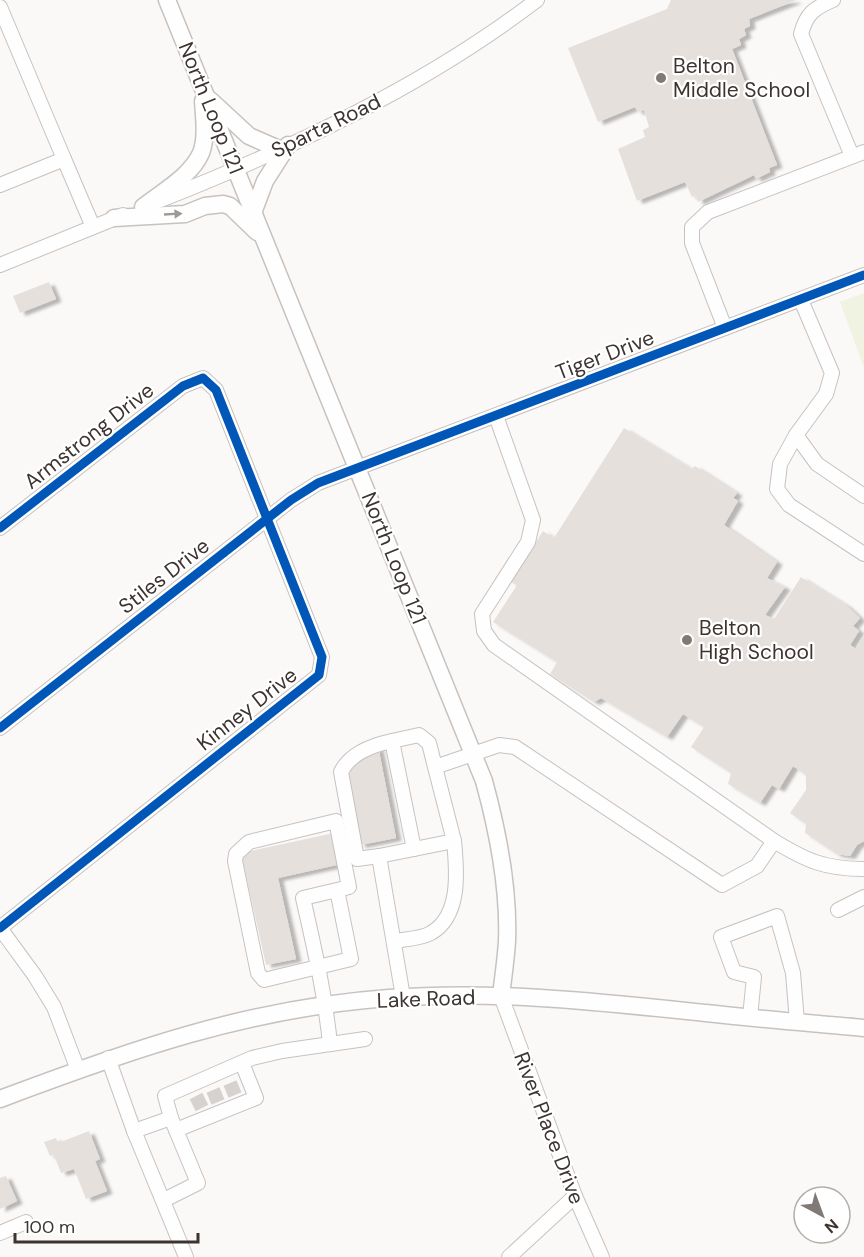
<svg xmlns="http://www.w3.org/2000/svg" width="864" height="1257" font-family="'DM Sans',sans-serif">
	<style>
		.green { fill: #f0f2e2 }
		.building { fill: #e5e0dc; filter: url(#shadow) }
		.lines { fill: none; stroke-linecap: round; stroke-linejoin: round }
		.minor-tunnel { stroke: #d5d2cf; stroke-width: 14; stroke-dasharray: 14 7; stroke-linecap: butt }
		.minor-casing { stroke: #c7c2bf; stroke-width: 16 }
		.major-casing { stroke: #c7c2bf; stroke-width: 19 }
		.minor { stroke: #fefefe; stroke-width: 14 }
		.major { stroke: #fefefe; stroke-width: 16 }
		.cycleway-casing { stroke: #fff; stroke-width: 13 }
		.cycleway { stroke: #0057b8; stroke-width: 9 }
		.oneway { fill: #9e9997 }
		.poi-dot { fill: #807976; stroke: #fff; stroke-width: 2 }
		.labels { text-anchor: middle; stroke-width: 4.5; stroke-linejoin: round; paint-order: stroke }
		.poi-label { font-size: 21px; fill: #3d3430; stroke: #fff; text-anchor: start }
		.street-label { font-size: 21px; fill: #3d3430; stroke: #fff }
	</style>
	<defs>
		<filter id="shadow"><feDropShadow dx="5.5" dy="3" stdDeviation="1.5" flood-color="#0004"/></filter>
	</defs>
	<rect width="100%" height="100%" fill="#fbf9f7"/>
	<path class="green" d="M864 293V368L840 302Z"/>
	<g class="building">
		<path d="M671 0H797L749 19 750 26 744 29 746 35 739 39 741 45 732 49 777 165 769 168 770 172 756 179 754 175 698 202 696 195 692 197 685 182 637 201 618 149 645 137 643 130 649 127 644 110 638 112 635 107 598 122 568 48 667 9Z"/>
		<path d="M49 282 56 299 20 313 13 296Z"/>
		<path d="M624 428 691 469 695 466 737 493 733 498 738 501 724 525 777 562 767 578 785 587 765 615 774 619 801 577 846 605 860 618 853 626 859 631 850 645 856 649 864 635V841L857 845 850 856 837 854 805 833 806 824 790 813 806 790V775L793 766 779 789 772 785 760 803 728 784 731 773 691 747 704 727 683 714 667 737 601 698 594 702 550 674 557 662 493 622 517 585 510 582 543 531 554 538Z"/>
		<path d="M378 746 396 838 360 845 345 769Z"/>
		<path d="M334 833 341 864 278 878 296 959 266 965 241 853Z"/>
		<path d="M89 1131 100 1159 95 1161 107 1191 86 1199 74 1169 61 1173 54 1155 50 1156 44 1142 56 1138 58 1143Z"/>
		<path d="M6 1176 17 1201 0 1209V1178Z"/>
	</g>
	<g class="lines">
		<g class="minor-tunnel">
			<path d="M230 1083 235 1095"/>
			<path d="M213 1090 218 1102"/>
			<path d="M196 1096 202 1108"/>
		</g>
		<g class="minor-casing">
			<g id="minor">
				<path d="M833 0C814 8 806 14 801 34L852 156"/>
				<path d="M0 7 64 159"/>
				<path d="M0 185 64 159 93 227"/>
				<path d="M158 201C290 149 423 87 537 0"/>
				<path d="M0 265 123 215"/>
				<path d="M801 300 832 373 826 394 796 435 780 464 777 489 789 505 864 554"/>
				<path d="M725 328 692 243V227L708 212 864 152"/>
				<path d="M496 416 533 520 528 542 482 614 484 631 494 645 774 841C807 861 825 869 864 869"/>
				<path d="M796 435 817 464 864 496"/>
				<path d="M0 528 183 386 203 378 216 390 322 657 319 675 0 928"/>
				<path d="M0 728 291 500 318 483 864 275"/>
				<path d="M414 849 392 741 419 735 429 743 435 767"/>
				<path d="M379 856 357 859 341 772C350 753 373 745 392 741"/>
				<path d="M838 910 864 897"/>
				<path d="M0 928 35 976 54 1007 78 1070"/>
				<path d="M394 941C405 939 421 939 431 933 461 916 457 871 454 841"/>
				<path d="M501 996 575 1196 602 1257"/>
				<path d="M403 997 379 856 454 841 435 767 499 745 515 747 722 885 757 866 774 841"/>
				<path d="M750 1017 754 977 734 972 721 937 777 916 793 973 797 1022"/>
				<path d="M330 1044C325 994 314 947 303 898L337 890 351 959 264 980 258 973 235 861 236 854 249 842 336 821 349 887 337 890"/>
				<path d="M108 1058 134 1131 186 1257"/>
				<path d="M171 1118 165 1096 252 1058 282 1051 365 1039"/>
				<path d="M176 1130 256 1098 242 1063"/>
				<path d="M134 1131 171 1118 198 1183 164 1200"/>
				<path d="M0 1233 26 1222"/>
				<path d="M509 1257 575 1196"/>
			</g>
		</g>
		<g class="major-casing">
			<g id="major">
				<path d="M167 0 484 781C498 832 509 888 507 941 506 959 503 978 501 996"/>
				<path d="M210 100 249 136 279 149"/>
				<path d="M143 207C162 192 191 176 201 153 207 138 204 117 203 101"/>
				<path d="M253 213 265 181 288 145"/>
				<path d="M114 218 185 214 205 206 223 204 230 206 257 232"/>
				<path d="M0 1099C130 1050 249 1008 389 998 495 990 601 1002 706 1013 758 1019 811 1023 864 1028"/>
			</g>
		</g>
		<use href="#minor" class="minor"/>
		<use href="#major" class="major"/>
		<g class="cycleway-casing">
			<g id="cycleway">
				<path d="M0 528 183 386 203 378 216 390 322 657 319 675 0 928"/>
				<path d="M0 728 291 500 318 483 864 275"/>
			</g>
		</g>
		<use href="#cycleway" class="cycleway"/>
	</g>
	<defs><path id="oneway-solid" d="M-6-.8H1V-3.2L6.5 0L1 3.2V.8H-6Z" transform="scale(1.5)"/></defs>
	<use class="oneway" href="#oneway-solid" transform="translate(173 214) rotate(-3)"/>
	<g class="poi-dot">
		<circle cx="661" cy="78" r="6"/>
		<circle cx="687" cy="640" r="6"/>
	</g>
	<g class="labels">
		<g class="poi-label">
			<text x="673" y="73">Belton<tspan x="673" dy="24">Middle School</tspan></text>
			<text x="699" y="635">Belton<tspan x="699" dy="24">High School</tspan></text>
		</g>
		<g class="street-label">
			<text transform="translate(211 108) rotate(68)" y="7">North Loop 121</text>
			<text transform="translate(326 126) rotate(-26)" y="7">Sparta Road</text>
			<text transform="translate(605 355) rotate(-21)" y="7">Tiger Drive</text>
			<text transform="translate(89 436) rotate(-38)" y="7">Armstrong Drive</text>
			<text transform="translate(394 558) rotate(68)" y="7">North Loop 121</text>
			<text transform="translate(164 576) rotate(-38)" y="7">Stiles Drive</text>
			<text transform="translate(247 709) rotate(-38)" y="7">Kinney Drive</text>
			<text transform="translate(426 999) rotate(-2)" y="7">Lake Road</text>
			<text transform="translate(549 1128) rotate(69)" y="7">River Place Drive</text>
		</g>
	</g>
	<g transform="translate(822 1215) rotate(139)"><circle r="28" fill="#ffffff" stroke="#b1aeac" stroke-width="1.5"/>
	<path d="M0-4.5L10 22L0 15L-10 22Z" fill="#807976"/>
	<text y="-9" font-size="16" font-weight="bold" text-anchor="middle" fill="#3d3430">N</text>
	</g>
	<path d="M15 1233v9h183v-9" fill="none" stroke="#3d3430" stroke-width="3"/>
	<text x="24" y="1233" font-size="18" fill="#3d3430" stroke="#ffffff" stroke-width="4.5" paint-order="stroke">100 m</text>
</svg>
